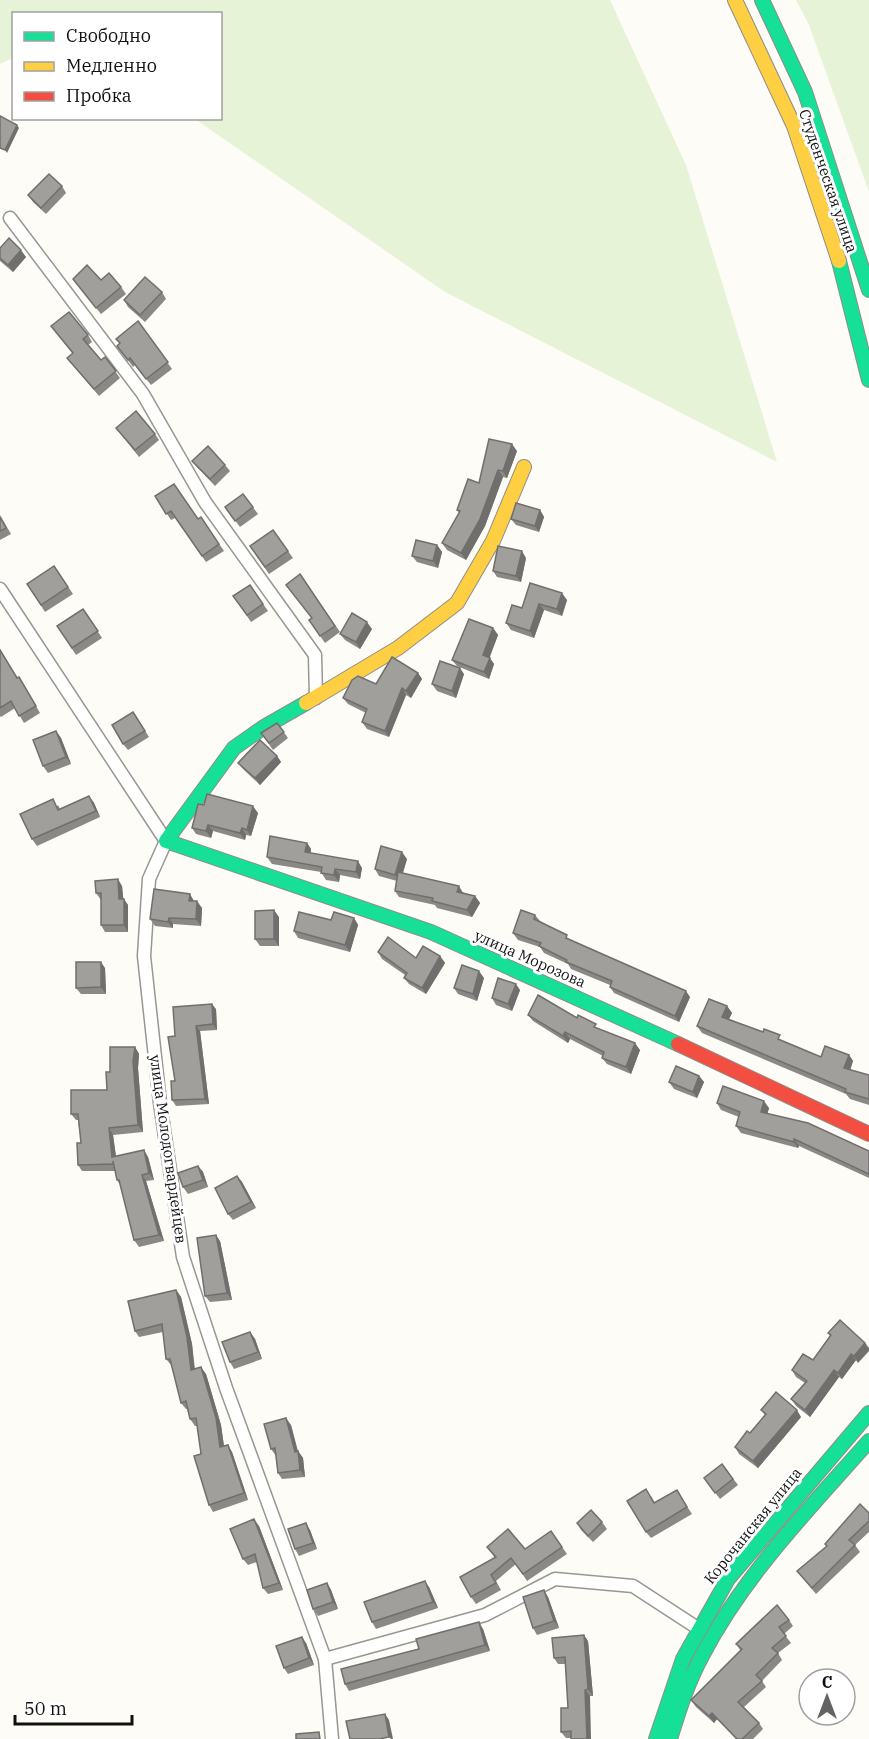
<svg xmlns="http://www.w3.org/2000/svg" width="869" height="1739" font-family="'IBM Plex Serif',serif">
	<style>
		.green { fill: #e7f3d7 }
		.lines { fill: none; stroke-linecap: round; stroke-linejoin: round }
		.street-casing { stroke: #979795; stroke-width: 15 }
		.fast-casing { stroke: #8e8d8b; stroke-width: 16 }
		.slow-casing { stroke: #8e8d8b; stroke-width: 16 }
		.jam-casing { stroke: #8e8d8b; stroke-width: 16 }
		.street { stroke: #fffffe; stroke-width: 12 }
		.fast { stroke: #16e098; stroke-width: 14 }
		.slow { stroke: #ffcf43; stroke-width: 14 }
		.jam { stroke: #f24e42; stroke-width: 14 }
		.wall { fill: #8a8986 }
		.shaded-wall { fill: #716f6d }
		.building { fill: #a19f9c; stroke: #716f6d; stroke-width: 1.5 }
		.labels { text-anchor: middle; stroke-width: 6; stroke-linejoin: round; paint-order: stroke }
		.street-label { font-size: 15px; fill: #111; stroke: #fff }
	</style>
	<rect width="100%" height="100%" fill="#fdfcf7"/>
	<g class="green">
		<path d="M0 0H610L686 165 777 462 445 292 195 119 220 118V14H14L13 58 0 64Z"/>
		<path d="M796 0H869V192L809 25Z"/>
	</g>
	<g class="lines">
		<g class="street-casing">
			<g id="street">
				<path d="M10 218 143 394 205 502 315 655 316 698"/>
				<path d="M0 589 166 841 149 879 144 956 160 1103 183 1257 226 1388 325 1659 332 1739"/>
				<path d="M325 1659 485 1615 555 1579 633 1586 699 1629"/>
			</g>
		</g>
		<g class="fast-casing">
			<g id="fast">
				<path d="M762 0 805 92 869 290"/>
				<path d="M839 261 869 380"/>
				<path d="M306 703 264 727 234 748 166 841 431 932 678 1044"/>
				<path d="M656 1739 683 1659 728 1579 869 1413"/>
				<path d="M670 1739C679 1710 688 1681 703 1654 745 1574 810 1508 869 1441"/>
			</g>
		</g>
		<g class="slow-casing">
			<g id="slow">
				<path d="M735 0 794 126 839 261"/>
				<path d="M306 703 398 648 457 603 493 541 524 467"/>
			</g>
		</g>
		<g class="jam-casing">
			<path id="jam" d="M678 1044 869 1134"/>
		</g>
		<use href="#street" class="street"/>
		<use href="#fast" class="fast"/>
		<use href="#slow" class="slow"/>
		<use href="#jam" class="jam"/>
	</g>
	<g class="wall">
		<path d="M62 186 66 193 46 214 33 202 28 195Z"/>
		<path d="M0 248 26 257 13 272 0 261Z"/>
		<path d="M73 279 101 280 121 287 126 294 101 314Z"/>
		<path d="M162 292 166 299 145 322 128 307 124 300Z"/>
		<path d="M138 321 172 369 151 385 135 365 133 367 122 352Z"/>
		<path d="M51 326 88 335 92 342 88 345 101 360 105 357 120 378 99 396 67 358 73 354Z"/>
		<path d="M116 428 155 434 159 440 139 457Z"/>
		<path d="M517 451 507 478 503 477 485 526 466 560 447 550 442 543 459 513 457 510 479 483Z"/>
		<path d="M192 461 225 465 230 471 215 486 197 467Z"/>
		<path d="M243 494 258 514 240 527 225 507Z"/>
		<path d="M155 496 198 519 201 517 224 551 206 562 175 518 171 520Z"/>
		<path d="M540 510 544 517 539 532 516 525 511 519Z"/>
		<path d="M0 515 11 534 0 540Z"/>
		<path d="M273 530 293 558 269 574 250 546Z"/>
		<path d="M437 545 442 552 438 568 417 562 412 556Z"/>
		<path d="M526 558 521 582 497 577 493 571Z"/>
		<path d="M54 566 73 594 45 612 27 584Z"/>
		<path d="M300 574 340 632 325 643 309 620 311 618Z"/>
		<path d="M530 583 567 600 562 616 544 610 534 638 511 630 506 623 522 608Z"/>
		<path d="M250 585 268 611 251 622 233 596Z"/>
		<path d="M83 609 102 638 76 655 57 626Z"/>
		<path d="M493 628 498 635 489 658 494 664 489 679 457 666 452 660Z"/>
		<path d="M372 629 360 649 345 640 340 634Z"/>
		<path d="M0 649 17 678 19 677 23 683 40 713 24 723 15 708 1 717 0 716Z"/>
		<path d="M418 673 422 679 411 698 406 695 389 737 367 729 362 722 366 713 348 704 343 698 376 684Z"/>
		<path d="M464 674 456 698 437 691 432 684Z"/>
		<path d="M133 712 149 737 128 750 123 744Z"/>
		<path d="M277 723 288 738 273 750 261 733Z"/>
		<path d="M56 731 61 738 71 764 48 773 43 766Z"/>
		<path d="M277 756 281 762 260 785 243 769 238 763Z"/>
		<path d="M89 796 94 803 100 817 37 846 32 839 58 805 60 809Z"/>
		<path d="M204 805 258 813 251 836 246 835 245 840 213 831 211 838 196 834 192 828Z"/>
		<path d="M307 843 311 849V853L362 868 360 879 340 875 339 882 326 880 321 872 272 864 267 857Z"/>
		<path d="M407 859 403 873 475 896 480 903 472 917 437 908 435 905 399 897 395 891 397 881 379 876 375 869Z"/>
		<path d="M122 886 123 899 128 905V932H105L101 925V900L96 893Z"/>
		<path d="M194 901 202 908 201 926 173 924V928L155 926 150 919Z"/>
		<path d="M535 915 540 921 571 940 690 997 679 1022 614 993 610 987V985L571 969 568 964 544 953 540 947 518 940 513 933Z"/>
		<path d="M279 917V946H260L255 939Z"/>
		<path d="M354 918 358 925 350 952 298 938 294 931 331 920Z"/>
		<path d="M378 952 416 958 440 956 445 963 426 994 409 984 404 978 405 975 382 959Z"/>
		<path d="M105 968 106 994H81L76 988Z"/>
		<path d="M484 978 477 1001 458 994 454 988Z"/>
		<path d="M520 990 512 1011 496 1005 492 998Z"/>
		<path d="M727 1006 732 1013 729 1019 821 1057 849 1055 853 1061 850 1070 869 1075V1105L850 1099 846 1094 702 1033 697 1026Z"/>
		<path d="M216 1009 217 1030 200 1031 209 1104 176 1106 172 1100 175 1081V1036Z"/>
		<path d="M528 1015 577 1018 640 1050 631 1074 607 1064 602 1058 603 1056 570 1039 568 1043 533 1021Z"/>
		<path d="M135 1047 139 1054 138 1068 143 1132 113 1135 116 1157H148L154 1180 146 1181 164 1241 139 1247 134 1240 121 1186 117 1180 115 1171H82L78 1165 81 1143 78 1120H76L71 1114 107 1090 110 1072Z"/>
		<path d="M699 1076 704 1082 697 1098 674 1089 669 1082Z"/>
		<path d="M717 1103 769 1108 767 1114 869 1151V1178L799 1146 798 1148 741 1133 736 1126 739 1117 721 1110Z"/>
		<path d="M198 1166 203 1172 208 1187 188 1194 183 1187Z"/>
		<path d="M237 1176 242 1182 256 1208 233 1220 228 1214Z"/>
		<path d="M220 1241 232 1300 210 1302 205 1296Z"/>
		<path d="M176 1290 181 1297 192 1344 195 1369 206 1374 221 1425 224 1446 232 1452 248 1500 213 1512 209 1505 197 1426H195L190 1419 187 1409H186L181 1403 172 1366 166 1359 163 1332 139 1337 135 1331Z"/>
		<path d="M840 1320 858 1363 856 1360 842 1379 839 1377 810 1417 796 1406 791 1399 805 1383 796 1377 792 1370 813 1360 830 1336 828 1333Z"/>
		<path d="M250 1332 255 1339 262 1359 234 1369 230 1362Z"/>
		<path d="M761 1410 801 1417 758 1468 739 1454 735 1447 750 1433 765 1415Z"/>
		<path d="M291 1425 298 1451 303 1458 305 1477 282 1479 278 1473 276 1456 271 1449Z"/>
		<path d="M722 1464 738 1485 720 1499 704 1478Z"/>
		<path d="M651 1496 655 1503 681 1497 692 1514 651 1538 646 1532Z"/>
		<path d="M869 1513V1532L855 1545 860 1552 816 1594 797 1571 827 1546 825 1544Z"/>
		<path d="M602 1522 607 1529 593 1542 581 1530 577 1523Z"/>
		<path d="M259 1526 283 1590 268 1594 263 1588 257 1562 248 1565 243 1559Z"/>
		<path d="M310 1530 317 1549 299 1556 295 1549Z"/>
		<path d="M551 1531 567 1554 527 1581 516 1564 496 1581 501 1590 476 1604 471 1597 495 1558 487 1547 525 1549Z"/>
		<path d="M327 1583 331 1590 338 1609 318 1616 313 1609Z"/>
		<path d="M429 1587 438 1608 376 1629 372 1622Z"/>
		<path d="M548 1597 559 1628 537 1635 533 1628Z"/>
		<path d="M789 1620 793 1626 784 1634 791 1643 778 1653 782 1660 762 1681 766 1687 744 1707 759 1723 763 1729 753 1739H736L717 1719 714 1723 696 1707 691 1700 741 1651 736 1644Z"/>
		<path d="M483 1629 490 1651 349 1691 345 1684 419 1649Z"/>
		<path d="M588 1641 593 1696H590L571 1738H566L561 1732 568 1708 565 1664H558L554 1658Z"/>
		<path d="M306 1643 314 1665 288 1674 284 1668Z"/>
	</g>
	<g class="shaded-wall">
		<path d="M17 125 19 128 7 153 5 150Z"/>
		<path d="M21 250 26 257 13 272 8 265Z"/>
		<path d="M512 444 517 451 507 478 503 471Z"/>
		<path d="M498 470 503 477 485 526 466 560 461 553Z"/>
		<path d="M540 510 544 517 539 532 535 526Z"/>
		<path d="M437 545 442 552 438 568 433 561Z"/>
		<path d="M522 551 526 558 521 582 516 576Z"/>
		<path d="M562 593 567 600 562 616 557 609Z"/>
		<path d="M539 604 544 610 534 638 530 631Z"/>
		<path d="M367 622 372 629 360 649 356 642Z"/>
		<path d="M493 628 498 635 488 662 483 655Z"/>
		<path d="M490 658 494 664 489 679 484 672Z"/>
		<path d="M460 668 464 674 456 698 452 691Z"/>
		<path d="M418 673 422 679 411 698 406 691Z"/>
		<path d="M402 688 406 695 389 737 385 731Z"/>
		<path d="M56 731 61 738 71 764 66 757Z"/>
		<path d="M277 756 281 762 260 785 255 778Z"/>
		<path d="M89 796 94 803 100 817 96 811Z"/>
		<path d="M253 806 258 813 251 836 247 830Z"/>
		<path d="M208 825 213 831 211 838 206 831Z"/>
		<path d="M242 828 246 835 245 840 240 833Z"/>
		<path d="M307 843 311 849 310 858 305 852Z"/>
		<path d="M402 852 407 859 400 882 395 875Z"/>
		<path d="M358 861 362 868 360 879 356 872Z"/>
		<path d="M335 869 340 875 339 882 334 875Z"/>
		<path d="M118 879 122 886 124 905 119 899Z"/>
		<path d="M459 886 463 893 462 898 457 892Z"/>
		<path d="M190 894 194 901H189Z"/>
		<path d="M475 896 480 903 472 917 467 910Z"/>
		<path d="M124 899 128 905V932L124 925Z"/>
		<path d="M197 901 202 908 201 926 196 919Z"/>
		<path d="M274 910 279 917V946L274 939Z"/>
		<path d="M169 918 173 924V928L168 922Z"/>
		<path d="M354 918 358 925 350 952 345 945Z"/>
		<path d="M440 956 445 963 426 994 422 988Z"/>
		<path d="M101 962 105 968 106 994 101 987Z"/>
		<path d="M479 971 484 978 477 1001 473 994Z"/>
		<path d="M516 984 520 990 512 1011 508 1004Z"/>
		<path d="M686 991 690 997 679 1022 675 1016Z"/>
		<path d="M212 1004 216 1009 217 1030 213 1024Z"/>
		<path d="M727 1006 732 1013 727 1023 722 1017Z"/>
		<path d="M196 1026 200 1031 209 1104 205 1099Z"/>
		<path d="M565 1032 570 1039 568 1043 563 1036Z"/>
		<path d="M635 1043 640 1050 631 1074 626 1067Z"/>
		<path d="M135 1047 139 1054 138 1068 143 1132 138 1125 133 1061Z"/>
		<path d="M849 1055 853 1061 849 1074 844 1068Z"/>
		<path d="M699 1076 704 1082 697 1098 693 1092Z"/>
		<path d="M764 1101 769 1108 766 1119 761 1112Z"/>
		<path d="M109 1128 113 1135 117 1164 112 1157Z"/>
		<path d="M794 1139 799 1146 798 1148 794 1142Z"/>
		<path d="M144 1150 148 1157 154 1180 149 1173Z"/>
		<path d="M198 1166 203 1172 208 1187 203 1180Z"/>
		<path d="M142 1175 146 1181 164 1241 159 1235Z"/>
		<path d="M237 1176 242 1182 256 1208 251 1202Z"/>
		<path d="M216 1235 220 1241 232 1300 227 1293Z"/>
		<path d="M176 1290 181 1297 192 1344 195 1376 191 1370Z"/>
		<path d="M250 1332 255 1339 262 1359 258 1352Z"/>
		<path d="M865 1343 869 1348V1351L858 1363 854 1356Z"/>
		<path d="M851 1354 856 1360 842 1379 838 1373Z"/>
		<path d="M201 1367 206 1374 221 1425 225 1454 220 1447Z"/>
		<path d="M834 1370 839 1377 810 1417 805 1410Z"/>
		<path d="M797 1410 801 1417 758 1468 753 1461Z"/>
		<path d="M286 1418 291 1425 298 1453V1451L303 1458 305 1477 300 1470Z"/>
		<path d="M228 1445 232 1452 248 1500 244 1493Z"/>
		<path d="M254 1519 259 1526 283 1590 279 1583Z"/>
		<path d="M306 1523 310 1530 317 1549 313 1543Z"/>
		<path d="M425 1581 429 1587 438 1608 433 1602Z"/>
		<path d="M327 1583 331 1590 338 1609 333 1602Z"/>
		<path d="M544 1590 548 1597 559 1628 554 1621Z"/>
		<path d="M479 1622 483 1629 490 1651 485 1645Z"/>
		<path d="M584 1635 588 1641 593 1696 588 1689Z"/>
		<path d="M302 1637 306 1643 314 1665 309 1658Z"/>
		<path d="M585 1690 590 1696 591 1739H587Z"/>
		<path d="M712 1713 717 1719 714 1723 709 1716Z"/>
		<path d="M385 1714 389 1720 393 1739H391L389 1737Z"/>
	</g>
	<g class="building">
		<path d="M0 116 17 125 5 150 0 148Z"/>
		<path d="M49 174 62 186 41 208 28 195Z"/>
		<path d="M9 238 21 250 8 265 0 258V248Z"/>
		<path d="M87 265 101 280 109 273 121 287 96 308 73 279Z"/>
		<path d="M145 277 162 292 140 315 124 300Z"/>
		<path d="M69 312 88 335 83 339 101 360 105 357 116 371 94 389 67 358 73 353 51 326Z"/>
		<path d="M138 321 168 362 146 379 130 358 128 360 117 346 120 343 116 339Z"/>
		<path d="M136 411 155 434 135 450 116 428Z"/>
		<path d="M489 439 512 444 503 471 498 470 480 519 461 553 442 543 460 511 457 510 468 479 479 483Z"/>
		<path d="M208 446 225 465 210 479 192 461Z"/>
		<path d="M174 484 198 519 201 517 219 544 202 556 171 511 166 514 155 496Z"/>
		<path d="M243 494 253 507 235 521 225 507Z"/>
		<path d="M516 503 540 510 535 526 511 519Z"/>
		<path d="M0 517 6 528 0 531Z"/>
		<path d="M273 530 288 551 265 567 250 546Z"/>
		<path d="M416 540 437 545 433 561 412 556Z"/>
		<path d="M498 546 522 551 516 576 493 571Z"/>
		<path d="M54 566 68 587 41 605 27 584Z"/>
		<path d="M300 574 335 626 320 636 309 620 312 618 286 585Z"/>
		<path d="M530 583 562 593 557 609 539 604 530 631 506 623 512 605 522 608Z"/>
		<path d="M250 585 263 604 247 615 233 596Z"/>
		<path d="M83 609 98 631 72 648 57 626Z"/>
		<path d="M352 613 367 622 356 642 340 634Z"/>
		<path d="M469 619 493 628 483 655 490 658 484 672 452 660Z"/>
		<path d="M0 650 17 678 19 677 36 706 19 716 11 701 0 708Z"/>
		<path d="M392 657 418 673 406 691 402 688 385 731 362 722 367 709 343 698 352 680 358 676 376 684Z"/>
		<path d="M440 661 460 668 452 691 432 684Z"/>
		<path d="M133 712 145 731 123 744 112 725Z"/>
		<path d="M277 723 284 732 269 743 261 733Z"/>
		<path d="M56 731 66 757 43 766 33 740Z"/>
		<path d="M260 740 277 756 255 778 238 763Z"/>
		<path d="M207 794 253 806 247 830 242 828 240 833 208 825 206 831 192 828 198 804 204 805Z"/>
		<path d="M89 796 96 811 32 839 20 814 53 799 58 810Z"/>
		<path d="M270 836 307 843 305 852 358 861 356 872 335 869 334 875 321 873 322 867 267 857Z"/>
		<path d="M381 846 402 852 395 875 375 869Z"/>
		<path d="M398 872 459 886 457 892 475 896 467 910 432 901 433 898 395 891Z"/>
		<path d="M118 879 119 899H124V925H101V893H96L95 881Z"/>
		<path d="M154 889 190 894 189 901H197L196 919 169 918 168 922 150 919Z"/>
		<path d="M274 910V939H255V911Z"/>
		<path d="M521 910 535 915 534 919 567 935 566 938 686 991 675 1016 610 987 612 981 566 962 567 960 539 946 541 943 513 933Z"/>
		<path d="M299 912 331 920 334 912 354 918 345 945 294 931Z"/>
		<path d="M388 937 416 958 423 946 440 956 422 988 404 978 407 973 378 952Z"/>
		<path d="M76 962H101V987L76 988Z"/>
		<path d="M462 965 479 971 473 994 454 988Z"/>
		<path d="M498 978 516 984 508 1004 492 998Z"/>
		<path d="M538 995 577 1018 578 1015 596 1024 594 1027 635 1043 626 1067 602 1058 604 1052 565 1032 563 1036 528 1015Z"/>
		<path d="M709 999 727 1006 722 1017 763 1032 764 1029 780 1035 778 1039 821 1057 825 1046 849 1055 844 1068 869 1075V1099L845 1092 846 1089 697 1026Z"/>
		<path d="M212 1004 213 1024 196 1026 205 1099 172 1100 171 1081H175L168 1037 175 1036 173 1007Z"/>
		<path d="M110 1047H135L133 1061 138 1125 109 1128 112 1157 144 1150 149 1173 142 1175 159 1235 134 1240 119 1180H117L113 1161V1164L78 1165 77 1143H81L78 1114H71V1090H107L106 1072H110Z"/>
		<path d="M676 1066 699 1076 693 1092 669 1082Z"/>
		<path d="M723 1086 764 1101 761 1112 808 1123 869 1151V1174L794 1139V1142L736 1126 740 1112 717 1103Z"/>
		<path d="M198 1166 203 1180 183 1187 178 1173Z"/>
		<path d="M237 1176 251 1202 228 1214 215 1188Z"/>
		<path d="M216 1235 227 1293 205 1296 197 1238Z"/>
		<path d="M176 1290 187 1337 191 1370 201 1367 216 1418 220 1447 228 1445 244 1493 209 1505 194 1456 201 1454 196 1418 190 1419 186 1401 181 1403 170 1359H166L162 1324 135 1331 128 1301Z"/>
		<path d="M840 1320 865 1343 854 1356 851 1354 838 1373 834 1370 805 1410 791 1399 807 1381 792 1370 803 1354 813 1360 831 1335 828 1333Z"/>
		<path d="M250 1332 258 1352 230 1362 222 1342Z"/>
		<path d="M776 1392 797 1410 753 1461 735 1447 747 1431 750 1433 766 1414 761 1410Z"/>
		<path d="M286 1418 295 1452 298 1451 300 1470 278 1473 275 1448 271 1449 264 1424Z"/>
		<path d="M722 1464 733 1479 715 1493 704 1478Z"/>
		<path d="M646 1489 654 1503 677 1490 687 1507 646 1532 627 1501Z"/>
		<path d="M860 1504 869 1513V1521L849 1540 855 1545 812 1588 797 1571 827 1546 825 1544Z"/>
		<path d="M591 1510 602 1522 588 1536 577 1523Z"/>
		<path d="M254 1519 279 1583 263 1588 255 1554 243 1559 230 1529Z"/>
		<path d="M306 1523 313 1543 295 1549 288 1529Z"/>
		<path d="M508 1529 525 1549 551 1531 562 1547 523 1574 511 1558 491 1575 496 1583 471 1597 460 1577 496 1557 487 1547Z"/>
		<path d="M425 1581 433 1602 372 1622 364 1602Z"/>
		<path d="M327 1583 333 1602 313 1609 307 1590Z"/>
		<path d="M544 1590 554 1621 533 1628 523 1597Z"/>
		<path d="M777 1605 789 1620 779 1627 786 1636 772 1648 778 1653 756 1675 762 1681 738 1702 759 1723 742 1739H737L712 1713 709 1716 691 1700 742 1649 736 1644Z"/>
		<path d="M479 1622 485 1645 345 1684 341 1669 419 1649 416 1639Z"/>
		<path d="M584 1635 588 1689 585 1690 587 1739H571V1731L561 1732V1708H568L565 1657 554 1658 552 1638Z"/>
		<path d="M302 1637 309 1658 284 1668 276 1646Z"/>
		<path d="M385 1714 389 1737 379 1739H350L346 1721Z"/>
		<path d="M319 1732 320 1739H296V1734Z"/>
	</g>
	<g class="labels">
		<g class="street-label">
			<text transform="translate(828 181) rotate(71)" y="5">Студенческая улица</text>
			<text transform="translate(530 959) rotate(24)" y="5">улица Морозова</text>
			<text transform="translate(168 1149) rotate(82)" y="5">улица Молодогвардейцев</text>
			<text transform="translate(753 1526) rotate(-51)" y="5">Корочанская улица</text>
		</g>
	</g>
	<rect x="12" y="12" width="210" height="108" fill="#ffffff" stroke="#a0a0a0" stroke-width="1.5"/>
	<rect x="24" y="32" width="30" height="9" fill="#16e098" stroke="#a0a0a0" stroke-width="1.5"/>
	<text x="66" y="42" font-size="18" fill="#111111">Свободно</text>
	<rect x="24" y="62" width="30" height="9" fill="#ffcf43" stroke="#a0a0a0" stroke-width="1.5"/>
	<text x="66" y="72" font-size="18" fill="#111111">Медленно</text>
	<rect x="24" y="92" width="30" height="9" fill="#f24e42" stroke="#a0a0a0" stroke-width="1.5"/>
	<text x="66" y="102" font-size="18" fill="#111111">Пробка</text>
	<g transform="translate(827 1697)"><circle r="28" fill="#ffffff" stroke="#a0a0a0" stroke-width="1.5"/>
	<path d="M0-4.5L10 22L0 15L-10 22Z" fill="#646362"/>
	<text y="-9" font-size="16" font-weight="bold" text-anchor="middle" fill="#111111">С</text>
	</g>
	<path d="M15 1715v9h117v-9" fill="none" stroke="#111111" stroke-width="3"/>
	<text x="24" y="1715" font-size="18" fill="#111111" stroke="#ffffff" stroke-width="4.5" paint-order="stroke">50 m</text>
</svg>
